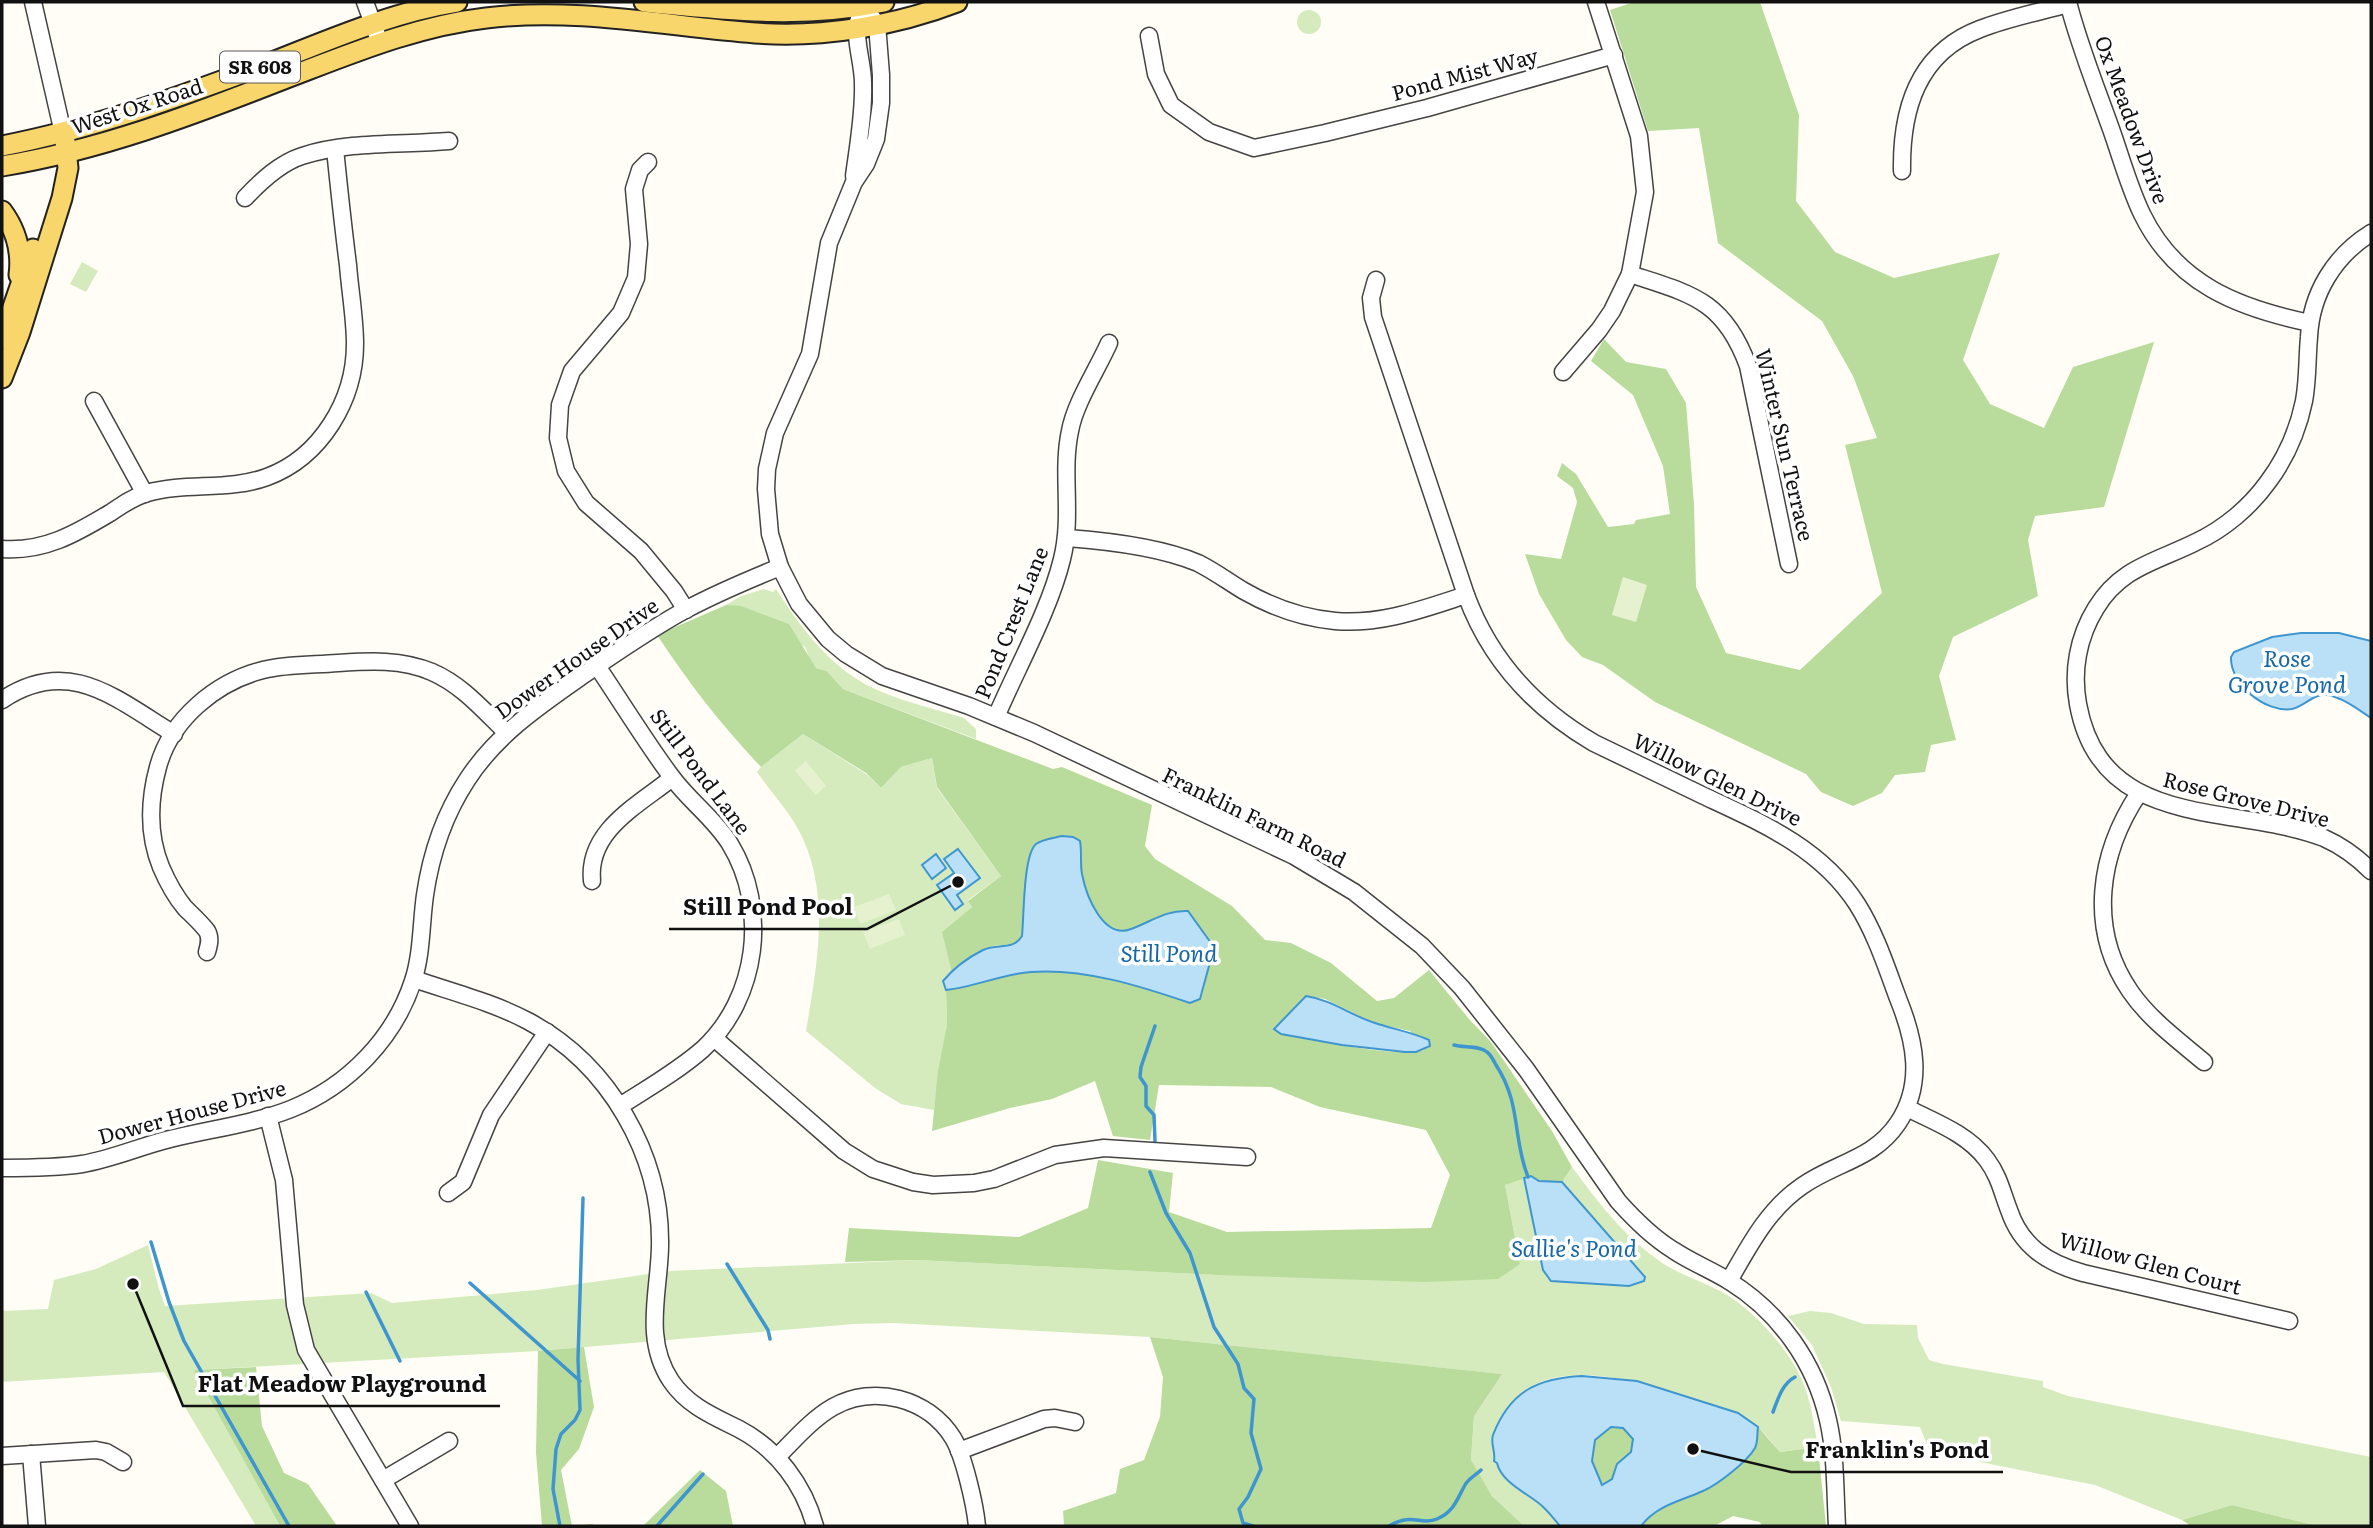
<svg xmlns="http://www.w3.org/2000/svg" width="2373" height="1528" font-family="Literata,serif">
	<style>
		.green { fill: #d5ebbd }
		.forest { fill: #b9dc9c; fill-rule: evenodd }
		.pitch { fill: #e6f2cf }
		.water { fill: #b9e0f7; stroke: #3f96cf; stroke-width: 2; fill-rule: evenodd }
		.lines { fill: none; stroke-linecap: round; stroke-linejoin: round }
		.stream { stroke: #3f96cf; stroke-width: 3.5 }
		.minor-casing { stroke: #444; stroke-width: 19 }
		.major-casing { stroke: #222; stroke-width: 23 }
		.minor { stroke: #fff; stroke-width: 16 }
		.major { stroke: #f9d66b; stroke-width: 19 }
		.labels { text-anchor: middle; stroke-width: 7; stroke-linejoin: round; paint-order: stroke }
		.shield { fill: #fff; stroke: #585858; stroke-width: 2 }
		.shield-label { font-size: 19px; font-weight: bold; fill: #111 }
		.street-label { font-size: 21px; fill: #111; stroke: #fff }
		.water-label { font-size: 23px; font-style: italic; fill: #1768a6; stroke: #fff }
		.leader { fill: none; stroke: #111; stroke-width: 2.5 }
		.callout-dot { fill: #111; stroke: #fff; stroke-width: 2.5 }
		.callout-label { font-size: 23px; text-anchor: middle; font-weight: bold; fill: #111; stroke: #fff; stroke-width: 7; stroke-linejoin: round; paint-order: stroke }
	</style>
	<rect width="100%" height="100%" fill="#fffdf5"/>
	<g class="green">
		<circle cx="1309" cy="22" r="12"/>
		<path d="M82 262 98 271 86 292 70 284Z"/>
		<path d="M764 589 773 592 776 589C799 625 827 663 865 684 895 700 932 708 964 718L976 729V739L843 689 827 671 816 668 810 660 805 647 750 610 726 605 741 596Z"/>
		<path d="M803 734 866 774 881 788 901 767 932 758 937 788 1001 876 968 900 972 907 943 932 952 973 944 987 946 990 947 1025 934 1110 901 1104 875 1088 806 1031C817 965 832 891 798 829 787 809 770 791 757 772L761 767Z"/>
		<path d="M1572 1167C1598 1202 1622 1234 1658 1260 1677 1274 1700 1280 1720 1291 1751 1307 1788 1348 1802 1380 1811 1401 1814 1425 1818 1447L1780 1452C1768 1437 1755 1421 1737 1413 1725 1407 1710 1404 1696 1400 1648 1385 1578 1360 1530 1387 1512 1397 1502 1420 1492 1437 1499 1479 1512 1481 1542 1506 1549 1512 1554 1519 1560 1526H1524L1492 1496 1471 1461 1474 1416 1501 1374 1150 1337 894 1323 854 1324 538 1351 195 1370 280 1526H256L164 1372 2 1382V1311L48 1309 54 1280 96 1269 148 1245 159 1289 165 1306 371 1293 392 1303 537 1290 670 1271 918 1260 1217 1275 1520 1264 1505 1185 1524 1178 1543 1270 1644 1281V1277L1562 1182Z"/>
		<path d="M1810 1311 1831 1313 1864 1324 1917 1325 1918 1338 1929 1360 1943 1364 2043 1381V1387L2068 1396 2371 1457V1526H2318L2232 1505 2182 1520 2095 1485 1930 1452 1920 1427 1841 1421 1831 1387 1812 1345 1788 1316Z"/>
	</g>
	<g class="forest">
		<path d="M1634 2H1760L1799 115 1796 201 1835 252 1894 278 2000 253 1963 360 1990 404 2044 428 2073 367 2154 342 2104 507 2035 516 2028 540 2038 596 1953 637 1939 676 1956 740 1931 745 1925 772 1895 775 1882 793 1853 806 1821 792 1806 774 1655 702 1603 665 1582 657 1566 640 1539 594 1525 554 1561 559 1577 502 1573 488 1557 476 1562 463 1576 474 1608 527 1634 524 1636 520 1670 514 1663 466 1633 395 1591 361 1604 339 1626 362 1666 369 1686 403 1694 504 1696 587 1726 653 1800 670 1882 593 1845 445 1877 438 1853 376 1822 321 1718 243 1699 128 1648 131 1610 10Z"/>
		<path d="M726 605 741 606 789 624 816 668 827 671 843 689 1053 769 1062 767 1152 805 1145 846 1155 859 1232 906 1265 940 1291 943 1331 963 1377 1001 1394 998 1429 970 1469 1019 1491 1042 1552 1131 1572 1167 1562 1182 1539 1181 1531 1176 1505 1185 1520 1264 1498 1279 1424 1282 1217 1275 918 1260 845 1262 849 1228 1019 1237 1088 1208 1098 1160 1173 1173 1169 1212 1227 1232 1431 1228 1450 1175 1426 1130 1320 1107 1271 1087 1159 1085 1150 1140 1113 1136 1095 1081 1052 1099 1010 1108 932 1131 938 1071 947 1025 946 990C975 987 1002 974 1031 972 1084 968 1140 986 1190 1003L1200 999 1202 995 1212 955 1188 911C1165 910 1150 922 1131 930 1104 939 1085 894 1082 874 1081 867 1082 859 1082 852L1027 871C1026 886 1028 931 1019 942 1012 949 1002 944 993 946 978 950 964 964 952 973L942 932 972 907 968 901 1001 876 937 787 932 758 901 767 881 788 866 773 803 734 761 767C722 726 688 682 657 635ZM1307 996 1325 999 1374 1023 1410 1031 1424 1050C1393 1058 1315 1040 1281 1034L1275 1028Z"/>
		<path d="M1150 1337 1502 1374 1474 1416 1471 1460 1492 1496 1524 1526H1064L1063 1511 1116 1493 1120 1469 1144 1460 1160 1417 1163 1377Z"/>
		<path d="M584 1347 594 1407 579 1449 561 1470 572 1526 592 1524 595 1526H542L536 1453 538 1351Z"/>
		<path d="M256 1367 262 1426 284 1473 308 1484 337 1526H280L194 1370Z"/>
		<path d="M1611 1427 1623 1428 1633 1438 1631 1452 1617 1464 1612 1479 1602 1485 1592 1461 1595 1439Z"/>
		<path d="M1758 1427 1780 1452 1818 1447 1826 1526H1762L1760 1522 1733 1516 1714 1526H1641L1646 1519 1678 1499 1705 1491 1756 1447Z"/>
		<path d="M700 1470 726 1491 733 1526H643Z"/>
		<path d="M2232 1505 2318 1526H2191L2182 1520Z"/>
	</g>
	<g class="pitch">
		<path d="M1623 577 1647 585 1636 622 1612 615Z"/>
		<path d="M806 761 826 786 816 795 795 771Z"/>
		<path d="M889 894 896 910 860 924 854 907Z"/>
		<path d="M899 919 905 935 870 949 863 932Z"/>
	</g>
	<g class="water">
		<path d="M2301 633H2339L2371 641V718C2359 710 2342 697 2327 695 2314 693 2305 706 2292 709 2265 713 2230 684 2231 657L2234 652 2272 637Z"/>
		<path d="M1062 836 1073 837 1080 841C1082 852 1080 864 1082 874 1086 895 1103 940 1131 929 1151 922 1165 910 1188 911L1211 943 1212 955 1200 999 1190 1003C1140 986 1084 968 1031 972 1002 974 975 987 946 990L943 981C953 969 969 957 983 950 997 943 1013 951 1022 936 1024 918 1023 855 1036 844 1042 839 1054 838 1062 836Z"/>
		<path d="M958 849 980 878 957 895 963 904 955 910 937 885 954 873 944 859Z"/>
		<path d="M936 854 946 868 932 879 922 865Z"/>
		<path d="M1306 996C1332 1000 1350 1015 1375 1023 1393 1029 1411 1032 1429 1040L1430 1046 1416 1052H1405L1342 1045 1281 1034 1274 1029Z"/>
		<path d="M1531 1176 1539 1181 1562 1182 1645 1277 1644 1281 1629 1286 1551 1281 1543 1270 1524 1178Z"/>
		<path d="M1582 1376 1637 1381 1738 1413 1758 1427C1757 1433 1758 1443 1755 1448 1747 1462 1717 1485 1703 1491 1681 1501 1657 1505 1641 1526H1560C1554 1519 1548 1511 1541 1505 1527 1493 1501 1482 1497 1463L1494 1461C1496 1452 1490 1443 1493 1435 1510 1391 1538 1378 1582 1376ZM1611 1427 1623 1428 1633 1439 1631 1452 1617 1464 1612 1479 1602 1485 1592 1461 1595 1440Z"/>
	</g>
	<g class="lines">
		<g class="stream">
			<path d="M1454 1045C1464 1048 1479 1045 1487 1052 1491 1055 1494 1061 1496 1065 1522 1105 1512 1137 1528 1177"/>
			<path d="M1155 1141 1154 1115 1146 1106V1086L1140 1077 1141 1067 1155 1026"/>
			<path d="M1150 1172 1166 1213 1190 1253 1214 1327 1238 1364 1244 1388 1254 1399 1251 1433 1261 1469 1248 1497 1239 1509 1243 1523 1253 1526"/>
			<path d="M151 1242 169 1302 184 1341 289 1526"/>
			<path d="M727 1264 768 1330 770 1339"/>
			<path d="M470 1283 580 1381"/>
			<path d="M366 1292 400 1361"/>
			<path d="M1773 1412C1778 1399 1782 1384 1795 1377"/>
			<path d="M560 1526 553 1489 556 1449 561 1434 575 1420 580 1410 578 1359 583 1198"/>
			<path d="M657 1526 703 1474"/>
			<path d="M1389 1526C1412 1512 1421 1526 1437 1519 1454 1512 1457 1499 1465 1485 1468 1479 1476 1475 1481 1470"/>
		</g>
		<g class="minor-casing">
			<g id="minor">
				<path d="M33 2 63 133"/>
				<path d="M365 2 380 43"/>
				<path d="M2068 2C2079 45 2096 87 2111 129 2121 157 2129 187 2142 214 2176 284 2238 308 2310 323"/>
				<path d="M871 16 877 24 881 75V103L876 139 866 164 854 182 829 243 810 354 775 433 767 469 766 489 770 534 780 567 799 604 828 639 846 654 882 676 969 706 1034 733 1294 856 1354 892 1422 946 1462 988 1526 1069 1618 1201C1634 1219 1652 1237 1673 1250 1691 1262 1711 1270 1729 1281 1779 1312 1815 1362 1828 1420 1836 1454 1835 1492 1837 1526"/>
				<path d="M1149 36 1156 74 1171 105 1209 132 1254 148 1325 133 1427 108 1614 55"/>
				<path d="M648 162 640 170 634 189 639 244 636 278 621 313 572 371 560 405 558 438 566 471 586 503 641 551 674 591 686 610"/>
				<path d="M1902 171C1901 110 1917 53 1980 29 2008 18 2039 12 2068 4"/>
				<path d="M854 176C858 146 864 114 863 83 863 62 853 38 859 18"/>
				<path d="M245 198C261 181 280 163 302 156 348 141 401 145 449 141"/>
				<path d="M2371 233C2334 256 2311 294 2309 337 2307 359 2308 380 2304 401 2298 430 2286 458 2268 482 2250 507 2224 529 2196 542 2156 562 2121 567 2096 608 2078 637 2072 671 2078 704 2101 832 2233 803 2324 838 2342 846 2357 857 2371 871"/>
				<path d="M1630 274C1691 294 1724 300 1748 366L1789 564"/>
				<path d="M1376 280 1371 298 1373 317 1466 595C1490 660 1534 708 1594 743 1631 761 1667 778 1704 796 1762 823 1821 848 1857 904 1876 934 1887 969 1899 1001 1915 1041 1924 1084 1898 1123 1873 1160 1836 1162 1802 1186 1768 1209 1749 1246 1729 1281"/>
				<path d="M1563 372 1599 330 1612 311 1630 274 1645 192 1639 136 1596 2"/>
				<path d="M94 401 145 494"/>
				<path d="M1067 538C1108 541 1160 547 1198 563 1214 571 1229 582 1244 591 1272 607 1303 618 1335 621 1381 625 1423 609 1466 595"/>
				<path d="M2 549C44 552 75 534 110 513 122 505 133 497 147 493 186 482 229 491 267 477 321 457 355 400 355 344 355 318 350 291 348 265 343 226 339 188 335 149"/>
				<path d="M597 666C622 703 645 741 671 776 689 801 714 818 730 844 769 908 758 998 703 1049 678 1071 648 1088 620 1106"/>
				<path d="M2 700C69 655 116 699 174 734"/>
				<path d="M996 717C1017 668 1050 609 1062 559 1073 515 1061 473 1070 431 1075 403 1097 370 1109 343"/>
				<path d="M2139 793C2099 853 2087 928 2130 991 2149 1019 2178 1040 2204 1062"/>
				<path d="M592 881C587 831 637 806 672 778"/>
				<path d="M207 952C209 945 211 938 207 931 201 923 192 915 185 908 175 896 167 881 161 867 148 835 149 800 158 767 171 719 216 682 263 670 287 664 313 665 338 663 370 661 401 659 432 672 462 685 483 710 506 732"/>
				<path d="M414 979C452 992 492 1002 528 1021 609 1064 662 1155 660 1247 659 1293 643 1339 671 1381 688 1406 713 1416 739 1429 777 1449 804 1485 815 1526"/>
				<path d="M714 1038 844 1151 873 1169 913 1182 933 1185 974 1183 994 1179 1055 1155 1104 1148 1247 1157"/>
				<path d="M1907 1108C1935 1122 1968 1134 1987 1160 1999 1176 2002 1192 2009 1210 2021 1246 2047 1263 2083 1273L2289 1321"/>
				<path d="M268 1116 284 1180 295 1305 306 1350 410 1526"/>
				<path d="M2 1168C29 1168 56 1168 82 1164 112 1159 141 1146 170 1139 210 1129 253 1124 291 1109 348 1086 394 1039 413 981 422 954 421 923 425 895 431 854 444 815 467 780 496 735 539 706 582 676 616 653 650 629 687 609 717 593 748 580 780 567"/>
				<path d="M448 1193 463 1182 491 1115 547 1032"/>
				<path d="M959 1451 1044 1419 1055 1418 1075 1422"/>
				<path d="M31 1454 37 1526"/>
				<path d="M2 1456 96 1450 106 1452 123 1462"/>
				<path d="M777 1457C794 1440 812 1419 833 1407 874 1384 928 1398 953 1438 964 1456 975 1505 977 1526"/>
				<path d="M383 1480 449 1441"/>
			</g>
		</g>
		<g class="major-casing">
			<g id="major">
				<path d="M644 2C728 10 801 19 884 2"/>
				<path d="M2 146C95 128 182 96 270 63 331 39 393 12 457 2"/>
				<path d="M2 166C100 150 192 115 284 79 350 54 416 26 486 18 575 7 666 26 755 33 822 38 895 26 957 2"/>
				<path d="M2 211C16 230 22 252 19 275"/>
				<path d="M2 339 33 249"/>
				<path d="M2 378 20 332 62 198 68 168 65 141"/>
			</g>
		</g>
		<use href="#minor" class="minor"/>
		<use href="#major" class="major"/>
	</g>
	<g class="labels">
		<rect class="shield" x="220" y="51.5" width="80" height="31" rx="5"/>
		<g class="shield-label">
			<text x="260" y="74">SR 608</text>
		</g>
		<g class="street-label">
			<text transform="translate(1465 75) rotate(-15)" y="7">Pond Mist Way</text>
			<text transform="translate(137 107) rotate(-18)" y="7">West Ox Road</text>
			<text transform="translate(2131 120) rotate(70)" y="7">Ox Meadow Drive</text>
			<text transform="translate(1784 445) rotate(77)" y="7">Winter Sun Terrace</text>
			<text transform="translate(1012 623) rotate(-68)" y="7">Pond Crest Lane</text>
			<text transform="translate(577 659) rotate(-35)" y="7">Dower House Drive</text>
			<text transform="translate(700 772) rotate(53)" y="7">Still Pond Lane</text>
			<text transform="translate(1717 780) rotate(26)" y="7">Willow Glen Drive</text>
			<text transform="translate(2246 800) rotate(14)" y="7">Rose Grove Drive</text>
			<text transform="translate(1254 818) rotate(26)" y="7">Franklin Farm Road</text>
			<text transform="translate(192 1113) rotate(-15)" y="7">Dower House Drive</text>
			<text transform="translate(2150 1264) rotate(15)" y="7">Willow Glen Court</text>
		</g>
		<g class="water-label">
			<text x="2287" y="667">Rose<tspan x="2287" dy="26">Grove Pond</tspan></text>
			<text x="1169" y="962">Still Pond</text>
			<text x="1574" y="1257">Sallie's Pond</text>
		</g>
	</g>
	<path class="leader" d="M958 882L867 929H669M133 1284L183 1406H500M1693 1449L1791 1472H2003"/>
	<g class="callout-dot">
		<circle cx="958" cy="882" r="7"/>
		<circle cx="133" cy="1284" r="7"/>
		<circle cx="1693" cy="1449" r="7"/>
	</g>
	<g class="callout-label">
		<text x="768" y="915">Still Pond Pool</text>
		<text x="342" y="1392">Flat Meadow Playground</text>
		<text x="1897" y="1458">Franklin's Pond</text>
	</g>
	<rect width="2373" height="1528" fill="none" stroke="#111111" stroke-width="7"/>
</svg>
